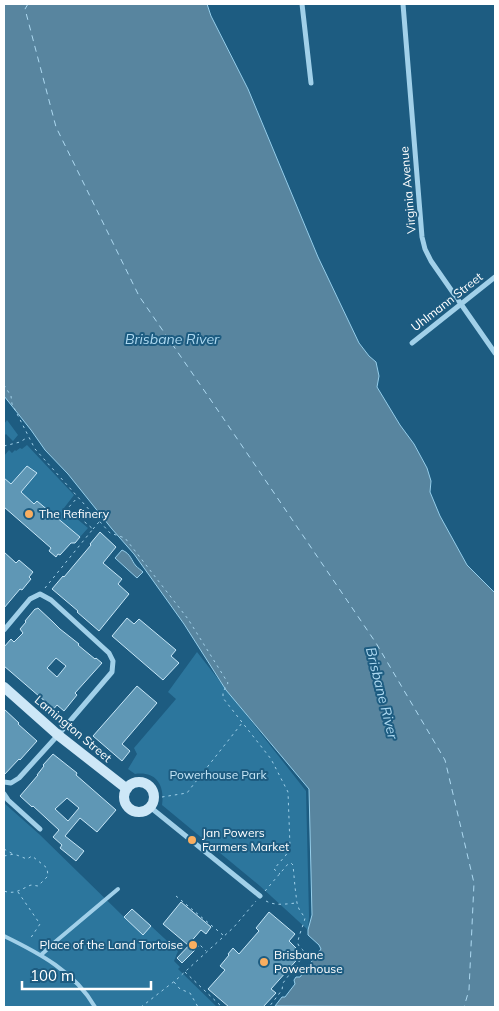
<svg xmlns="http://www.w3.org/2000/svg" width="499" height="1011" font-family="Mulish,sans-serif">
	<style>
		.green { fill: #2c769d }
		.water { fill: #58859f; stroke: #95ceeb }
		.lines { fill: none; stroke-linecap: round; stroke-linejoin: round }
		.ferry { stroke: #add9f1; stroke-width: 1; stroke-dasharray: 6 5; stroke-linecap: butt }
		.building { fill: #5f97b5; stroke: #c6e6f7; fill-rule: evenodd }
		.path { stroke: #a1d0e9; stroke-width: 1; stroke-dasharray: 2.5 4; stroke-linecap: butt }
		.lane { stroke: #a1d0e9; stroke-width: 4 }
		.street { stroke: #a1d0e9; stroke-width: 5 }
		.secondary { stroke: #cde7f7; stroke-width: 10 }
		.poi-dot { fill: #f9ae60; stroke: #1d5c81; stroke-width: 2 }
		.labels { text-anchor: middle; stroke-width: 4; stroke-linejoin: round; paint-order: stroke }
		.street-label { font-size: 12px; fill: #fff; stroke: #1d5c81 }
		.poi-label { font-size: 12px; fill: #fff; stroke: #1d5c81; text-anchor: start }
		.park-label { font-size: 12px; fill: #c6e6f7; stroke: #1d5c81 }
		.water-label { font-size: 14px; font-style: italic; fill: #add9f1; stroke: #1d5c81 }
	</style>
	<rect width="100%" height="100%" fill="#1d5c81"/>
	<g class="green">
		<path d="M7 420 18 435 13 441 6 434 4 436V424Z"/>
		<path d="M27 445 74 495 64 508 88 528 80 537 37 502 34 504 21 492 36 474 27 466 11 484 4 478V456L9 450 12 453 15 450 16 451 20 448 22 449Z"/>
		<path d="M197 652 306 791 309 916 308 930 260 886 162 805C165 785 156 771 135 774L128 769 137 754 134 748 176 699 168 692Z"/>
		<path d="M4 803 39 834 124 917 143 934 151 926 178 951 174 961 180 967 178 969 217 1007H4Z"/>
	</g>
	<g class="water">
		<path d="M4 4H207L211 16 248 89 318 257 359 343 369 356 376 362 379 376 377 387 400 425 414 444 427 468 431 481 430 492 440 516 467 565 495 593V1007L275 1006 282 997H285L295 984 294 980 296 977H300L321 949 319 945 308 935V930L312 915 309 789 226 690 184 624 134 554 112 529 68 474 45 450 31 430 4 396Z"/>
		<path d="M122 550C131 554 131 560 136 566 137 567 142 571 143 572L137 578 115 558Z"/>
	</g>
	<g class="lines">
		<path class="ferry" d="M28 4 25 9 56 127 139 296 219 412 376 643 445 760 474 883 469 990 464 1007"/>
	</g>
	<g class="building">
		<path d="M27 466 37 473 21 492 34 504 37 501 80 537 75 543H71L60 555 58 554 56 557 49 551 51 548 4 507V478L11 484Z"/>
		<path d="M100 532 116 547 103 563 122 579 118 584 129 594 99 631 77 612 78 611 52 589 63 576 64 577 91 545 90 544Z"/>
		<path d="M4 552 16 563 19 560 33 572 29 577 31 579 22 590 20 589 4 608Z"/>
		<path d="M38 608 53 622 60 629 79 644 78 645 84 650 95 659 96 658 102 663 75 693 77 695 64 711 57 705 52 711 45 705 47 703 4 666V647L11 639 14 642 23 633 20 629 26 622 25 621 35 609H36ZM56 658 66 666 57 677 47 668Z"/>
		<path d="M127 618 134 624 139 619 176 650 171 656 179 663 163 680 112 636Z"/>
		<path d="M137 686 157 703 122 744 130 751 122 761 93 736Z"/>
		<path d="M4 709 19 723 18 724 37 741 20 760 19 759 4 775Z"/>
		<path d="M53 754 77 773 76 775 116 810 97 832 80 818 65 836 84 851 76 861 60 848 62 845 53 837 59 830 33 806 32 807 20 796 38 775H37L44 766 43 765ZM67 798 79 808 68 821 55 809Z"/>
		<path d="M181 902 211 927 206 934 201 930 188 945 163 924Z"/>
		<path d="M132 909 151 926 143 935 124 917Z"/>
		<path d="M269 912 295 934 289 941 302 954 271 989 276 993 263 1007H229L208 989 225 970 220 966 229 955 228 954 233 948 239 954 259 931 256 928Z"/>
		<path d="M193 941 199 946 182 963 177 958Z"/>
	</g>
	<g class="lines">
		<g class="path">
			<path d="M4 385 11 396 12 404 35 449 110 533 125 538 188 619 228 683 223 692V698L271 759 288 792 290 846 286 855 274 869 280 874"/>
			<path d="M4 446 20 442 28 437"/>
			<path d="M93 529 99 522"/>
			<path d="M45 588 93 529 68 508 78 497"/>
			<path d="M162 797 187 793 190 789 242 723"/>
			<path d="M4 849 13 854"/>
			<path d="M4 856 14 854 27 859 32 856 47 868 48 876 38 886 31 885C21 889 15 895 4 891"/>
			<path d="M265 891 288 864 291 863 293 865 295 887 297 903 299 909 305 918C304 924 297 939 298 944 300 949 304 948 304 955L283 983 282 990 269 1007"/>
			<path d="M18 892 40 924 30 939"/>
			<path d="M176 896 223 935"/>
			<path d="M266 901C275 906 286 904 296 903"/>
			<path d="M191 951 199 944 206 951"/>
			<path d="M185 972 222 1007"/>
			<path d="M174 982 180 989 190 993 198 1007"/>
			<path d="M141 1007 176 980 234 927 256 901"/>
		</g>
		<g class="lane">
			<path d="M4 936C39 953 75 972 95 1007"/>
			<path d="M41 955 55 942 118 889"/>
		</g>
		<g class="street">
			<path d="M302 4 311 83"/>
			<path d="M403 4 422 237 425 249 431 261 495 353"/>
			<path d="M412 343 495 277"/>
			<path d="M4 630 30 599 40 594 51 600 109 653 113 661 112 672 58 735 19 778 11 783 4 782"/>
			<path d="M4 794 8 800 40 829"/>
			<path d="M150 807 260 896"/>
		</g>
		<g class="secondary">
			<path d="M4 687 58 735 127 789"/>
			<circle cx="139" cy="797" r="15"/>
		</g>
	</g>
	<g class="poi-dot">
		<circle cx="29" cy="514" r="5"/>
		<circle cx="192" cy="840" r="5"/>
		<circle cx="193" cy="945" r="5"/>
		<circle cx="264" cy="962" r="5"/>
	</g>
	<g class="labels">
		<g class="street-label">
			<text transform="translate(408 190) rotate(-95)" y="4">Virginia Avenue</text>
			<text transform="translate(447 302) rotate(-38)" y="4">Uhlmann Street</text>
			<text transform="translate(73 729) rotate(40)" y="4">Lamington Street</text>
		</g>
		<g class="poi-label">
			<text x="39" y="518">The Refinery</text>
			<text x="202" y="837">Jan Powers<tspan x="202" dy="14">Farmers Market</tspan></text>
			<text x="183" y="949" text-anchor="end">Place of the Land Tortoise</text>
			<text x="274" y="959">Brisbane<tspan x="274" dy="14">Powerhouse</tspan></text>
		</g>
		<g class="park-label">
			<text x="218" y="779">Powerhouse Park</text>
		</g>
		<g class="water-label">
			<text x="172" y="344">Brisbane River</text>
			<text transform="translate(382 693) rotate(76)" y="5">Brisbane River</text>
		</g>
	</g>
	<rect width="499" height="1011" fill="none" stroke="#ffffff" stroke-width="10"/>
	<path d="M22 981v8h129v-8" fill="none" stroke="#ffffff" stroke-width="2.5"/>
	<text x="30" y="981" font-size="15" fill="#ffffff" stroke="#1d5c81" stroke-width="4" paint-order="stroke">100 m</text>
</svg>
